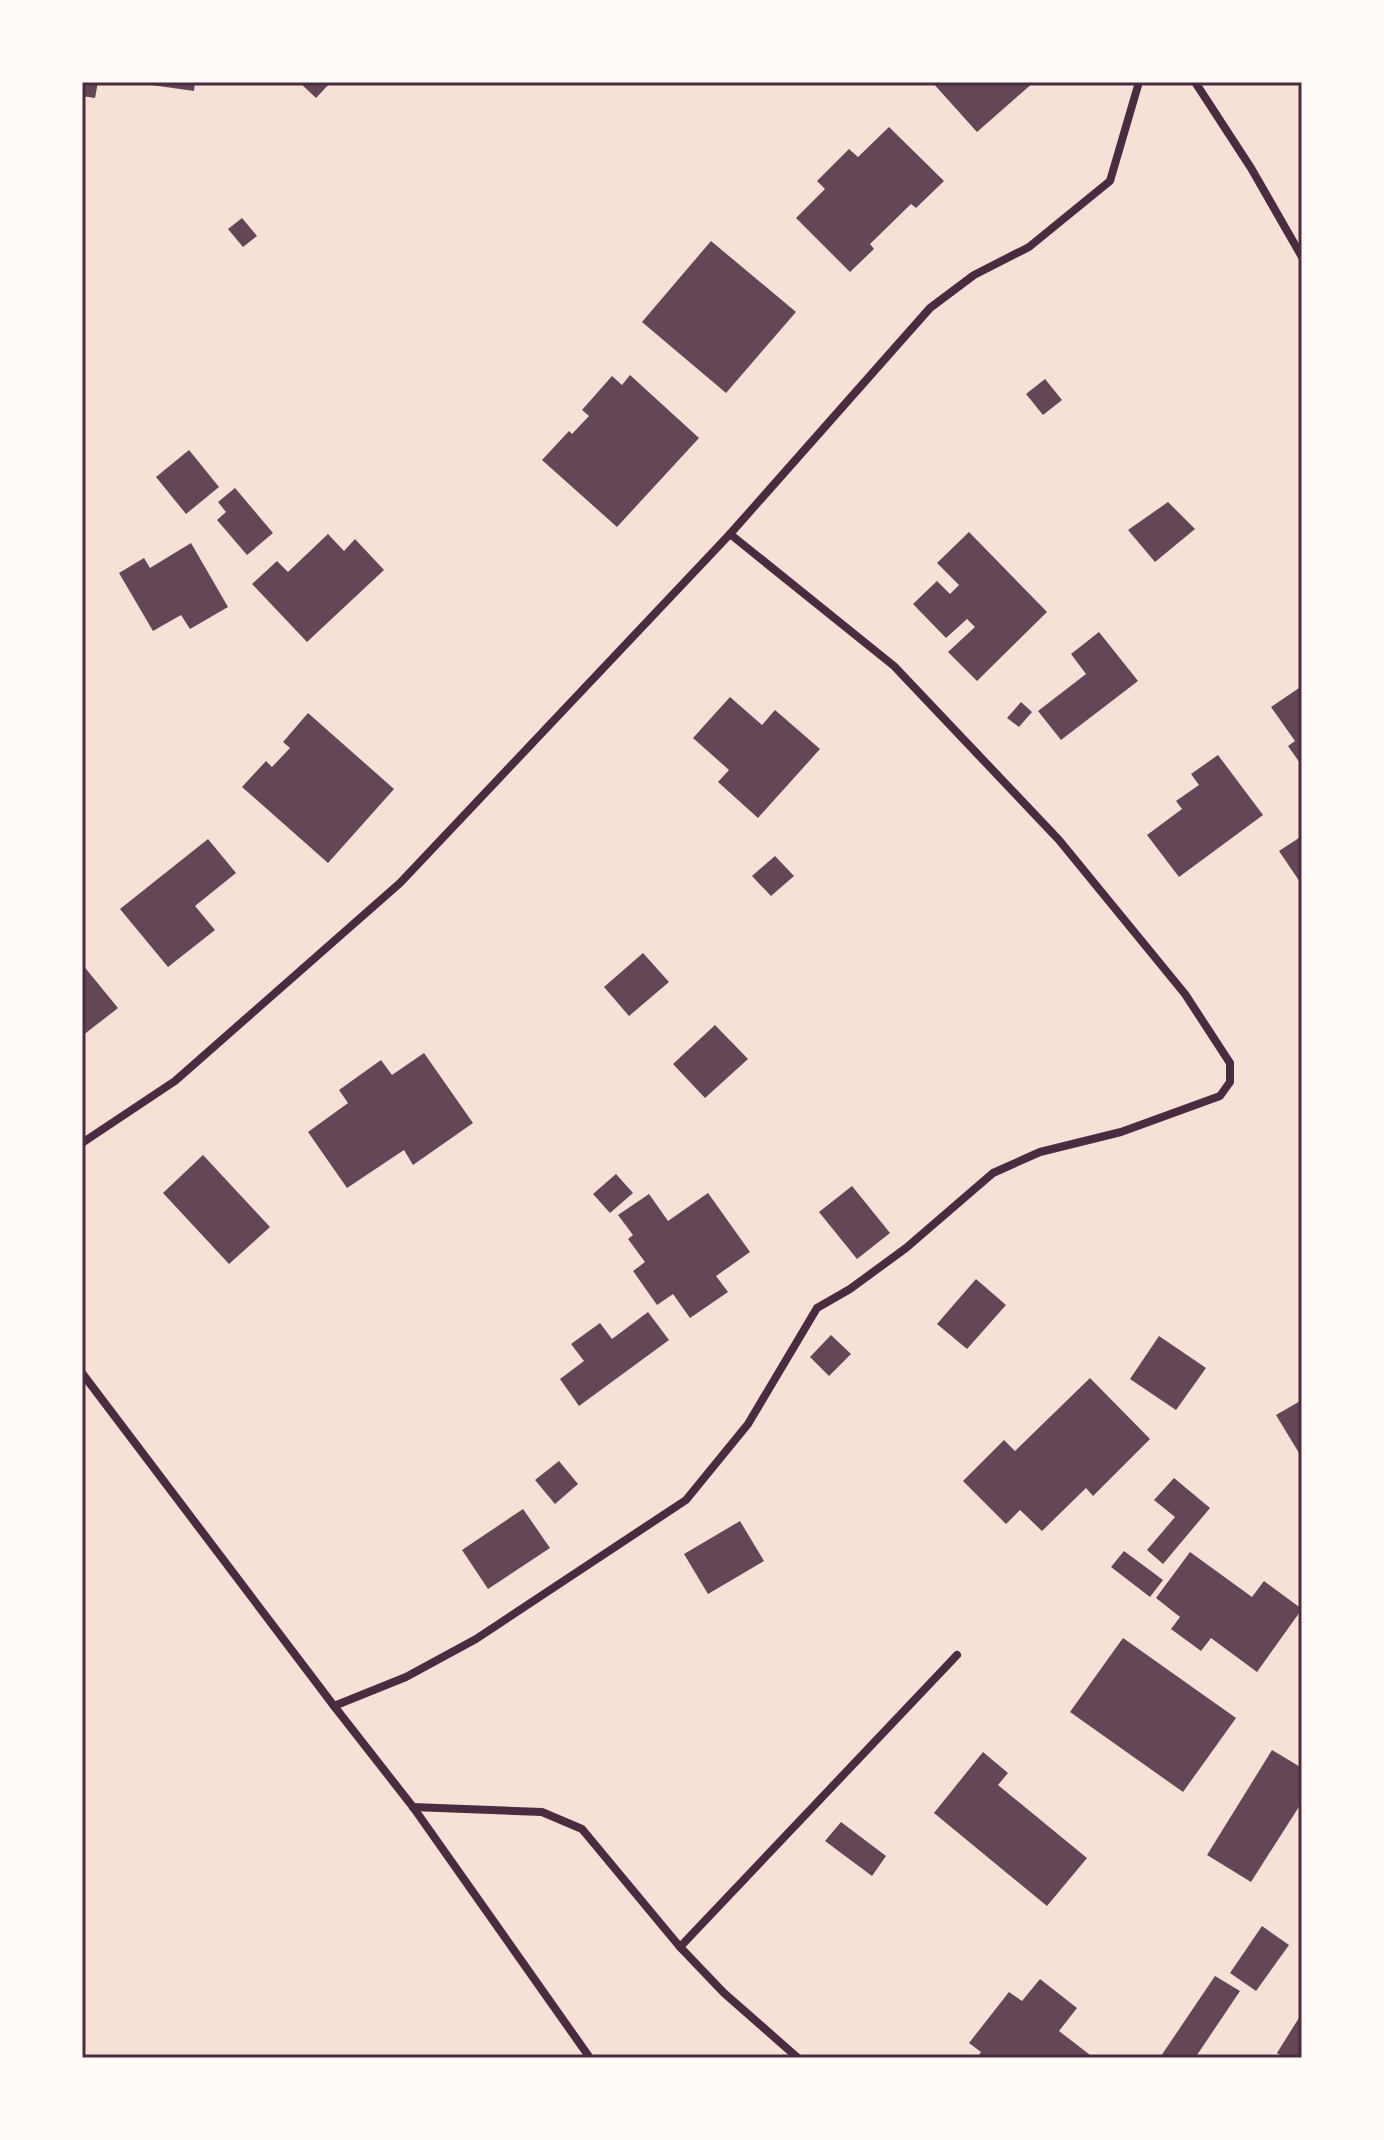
<svg xmlns="http://www.w3.org/2000/svg" width="1384" height="2140" font-family="Karla,sans-serif">
	<style>
		.building { fill: #644757 }
		.lines { fill: none; stroke-linecap: round; stroke-linejoin: round }
		.minor { stroke: #4a2c40; stroke-width: 8 }
		.neatline { fill: none; stroke: #4a2c40; stroke-width: 3 }
	</style>
	<rect width="100%" height="100%" fill="#f7e1d7"/>
	<g class="building">
		<path d="M82 82H98L95 98 82 96Z"/>
		<path d="M144 82H195L194 91 144 84Z"/>
		<path d="M299 82H331L316 98Z"/>
		<path d="M932 82H1034L977 132Z"/>
		<path d="M889 127 944 181 916 208 911 204 870 244 874 249 850 272 796 218 825 189 817 181 849 149 858 157Z"/>
		<path d="M242 218 257 236 243 247 228 229Z"/>
		<path d="M711 241 796 312 726 393 642 322Z"/>
		<path d="M630 375 699 438 617 527 542 460 569 431 572 434 589 416 582 410 612 376 622 385Z"/>
		<path d="M1045 379 1062 400 1043 415 1026 394Z"/>
		<path d="M189 450 219 487 186 514 156 477Z"/>
		<path d="M235 488 273 533 247 555 217 520 226 512 218 502Z"/>
		<path d="M1168 502 1195 529 1155 562 1128 530Z"/>
		<path d="M969 532 1047 612 977 681 948 652 975 627 967 619 946 638 913 604 937 581 950 594 959 585 937 563Z"/>
		<path d="M328 534 344 551 355 539 384 570 307 642 252 584 277 561 288 572Z"/>
		<path d="M191 543 228 607 190 629 181 615 153 631 119 573 144 558 150 568Z"/>
		<path d="M1099 632 1138 681 1061 740 1038 711 1086 674 1071 654Z"/>
		<path d="M1302 686V766L1288 746 1295 741 1271 707Z"/>
		<path d="M730 697 762 725 775 710 820 749 758 818 718 782 729 770 693 738Z"/>
		<path d="M1021 702 1032 712 1019 727 1007 718Z"/>
		<path d="M308 713 394 789 328 863 242 787 266 761 272 767 290 748 283 742Z"/>
		<path d="M1218 755 1263 815 1179 877 1147 835 1182 809 1176 801 1199 785 1191 774Z"/>
		<path d="M1302 836V885L1279 851Z"/>
		<path d="M208 839 236 873 195 906 215 930 168 967 120 909Z"/>
		<path d="M775 856 794 876 771 896 752 876Z"/>
		<path d="M643 953 669 982 629 1016 604 987Z"/>
		<path d="M82 964 118 1008 82 1036Z"/>
		<path d="M715 1025 748 1059 705 1098 673 1064Z"/>
		<path d="M424 1053 473 1123 413 1165 404 1150 347 1188 308 1132 348 1103 339 1090 381 1060 392 1075Z"/>
		<path d="M203 1155 270 1227 229 1264 163 1193Z"/>
		<path d="M616 1174 633 1193 610 1213 593 1194Z"/>
		<path d="M852 1186 890 1233 857 1259 819 1212Z"/>
		<path d="M708 1193 750 1252 716 1276 728 1292 690 1318 673 1294 657 1305 633 1271 645 1262 628 1239 633 1235 618 1215 649 1194 668 1221Z"/>
		<path d="M976 1279 1006 1305 967 1349 937 1324Z"/>
		<path d="M648 1312 669 1340 579 1406 560 1379 584 1361 571 1344 600 1323 612 1339Z"/>
		<path d="M831 1335 851 1354 829 1376 810 1357Z"/>
		<path d="M1159 1336 1206 1368 1176 1410 1130 1379Z"/>
		<path d="M1090 1378 1150 1439 1093 1496 1086 1488 1042 1531 1020 1510 1006 1524 963 1481 1004 1440 1015 1451Z"/>
		<path d="M1302 1400V1458L1276 1415Z"/>
		<path d="M559 1461 578 1484 555 1504 535 1480Z"/>
		<path d="M1174 1478 1210 1508 1163 1564 1147 1550 1175 1517 1154 1500Z"/>
		<path d="M523 1509 550 1548 488 1589 462 1550Z"/>
		<path d="M740 1521 764 1561 708 1594 684 1554Z"/>
		<path d="M1124 1551 1163 1580 1150 1597 1111 1567Z"/>
		<path d="M1190 1552 1252 1597 1264 1581 1302 1609 1257 1672 1211 1638 1201 1651 1171 1629 1180 1617 1156 1598Z"/>
		<path d="M1123 1638 1236 1718 1183 1792 1070 1712Z"/>
		<path d="M1272 1750 1302 1768V1802L1251 1882 1207 1855Z"/>
		<path d="M983 1752 1008 1773 998 1785 1087 1858 1047 1906 934 1813Z"/>
		<path d="M841 1822 886 1856 872 1876 825 1841Z"/>
		<path d="M1262 1926 1289 1945 1256 1991 1230 1973Z"/>
		<path d="M1215 1976 1240 1991 1195 2058H1164L1161 2056Z"/>
		<path d="M1040 1979 1077 2008 1059 2031 1094 2058H977L981 2052 969 2043 1009 1992 1022 2001Z"/>
		<path d="M1302 2013V2058H1285L1277 2053Z"/>
	</g>
	<g class="lines">
		<g class="minor">
			<path d="M1195 82 1251 168 1302 257"/>
			<path d="M82 1143 175 1081 400 883 730 534 930 308 974 275 1029 247 1110 181 1139 82"/>
			<path d="M82 1373 334 1706 413 1807 590 2058"/>
			<path d="M334 1706 406 1677 476 1639 686 1500 748 1424 817 1308 850 1289 906 1248 993 1173 1040 1152 1121 1132 1220 1096 1230 1082V1063L1185 994 1059 840 894 666 730 534"/>
			<path d="M413 1807 542 1812 582 1829 680 1947"/>
			<path d="M798 2058 724 1993 680 1947 957 1655"/>
		</g>
	</g>
	<rect width="1384" height="2140" fill="none" stroke="#fffaf5" stroke-width="168"/>
	<rect x="84" y="84" width="1216" height="1972" class="neatline"/>
</svg>
